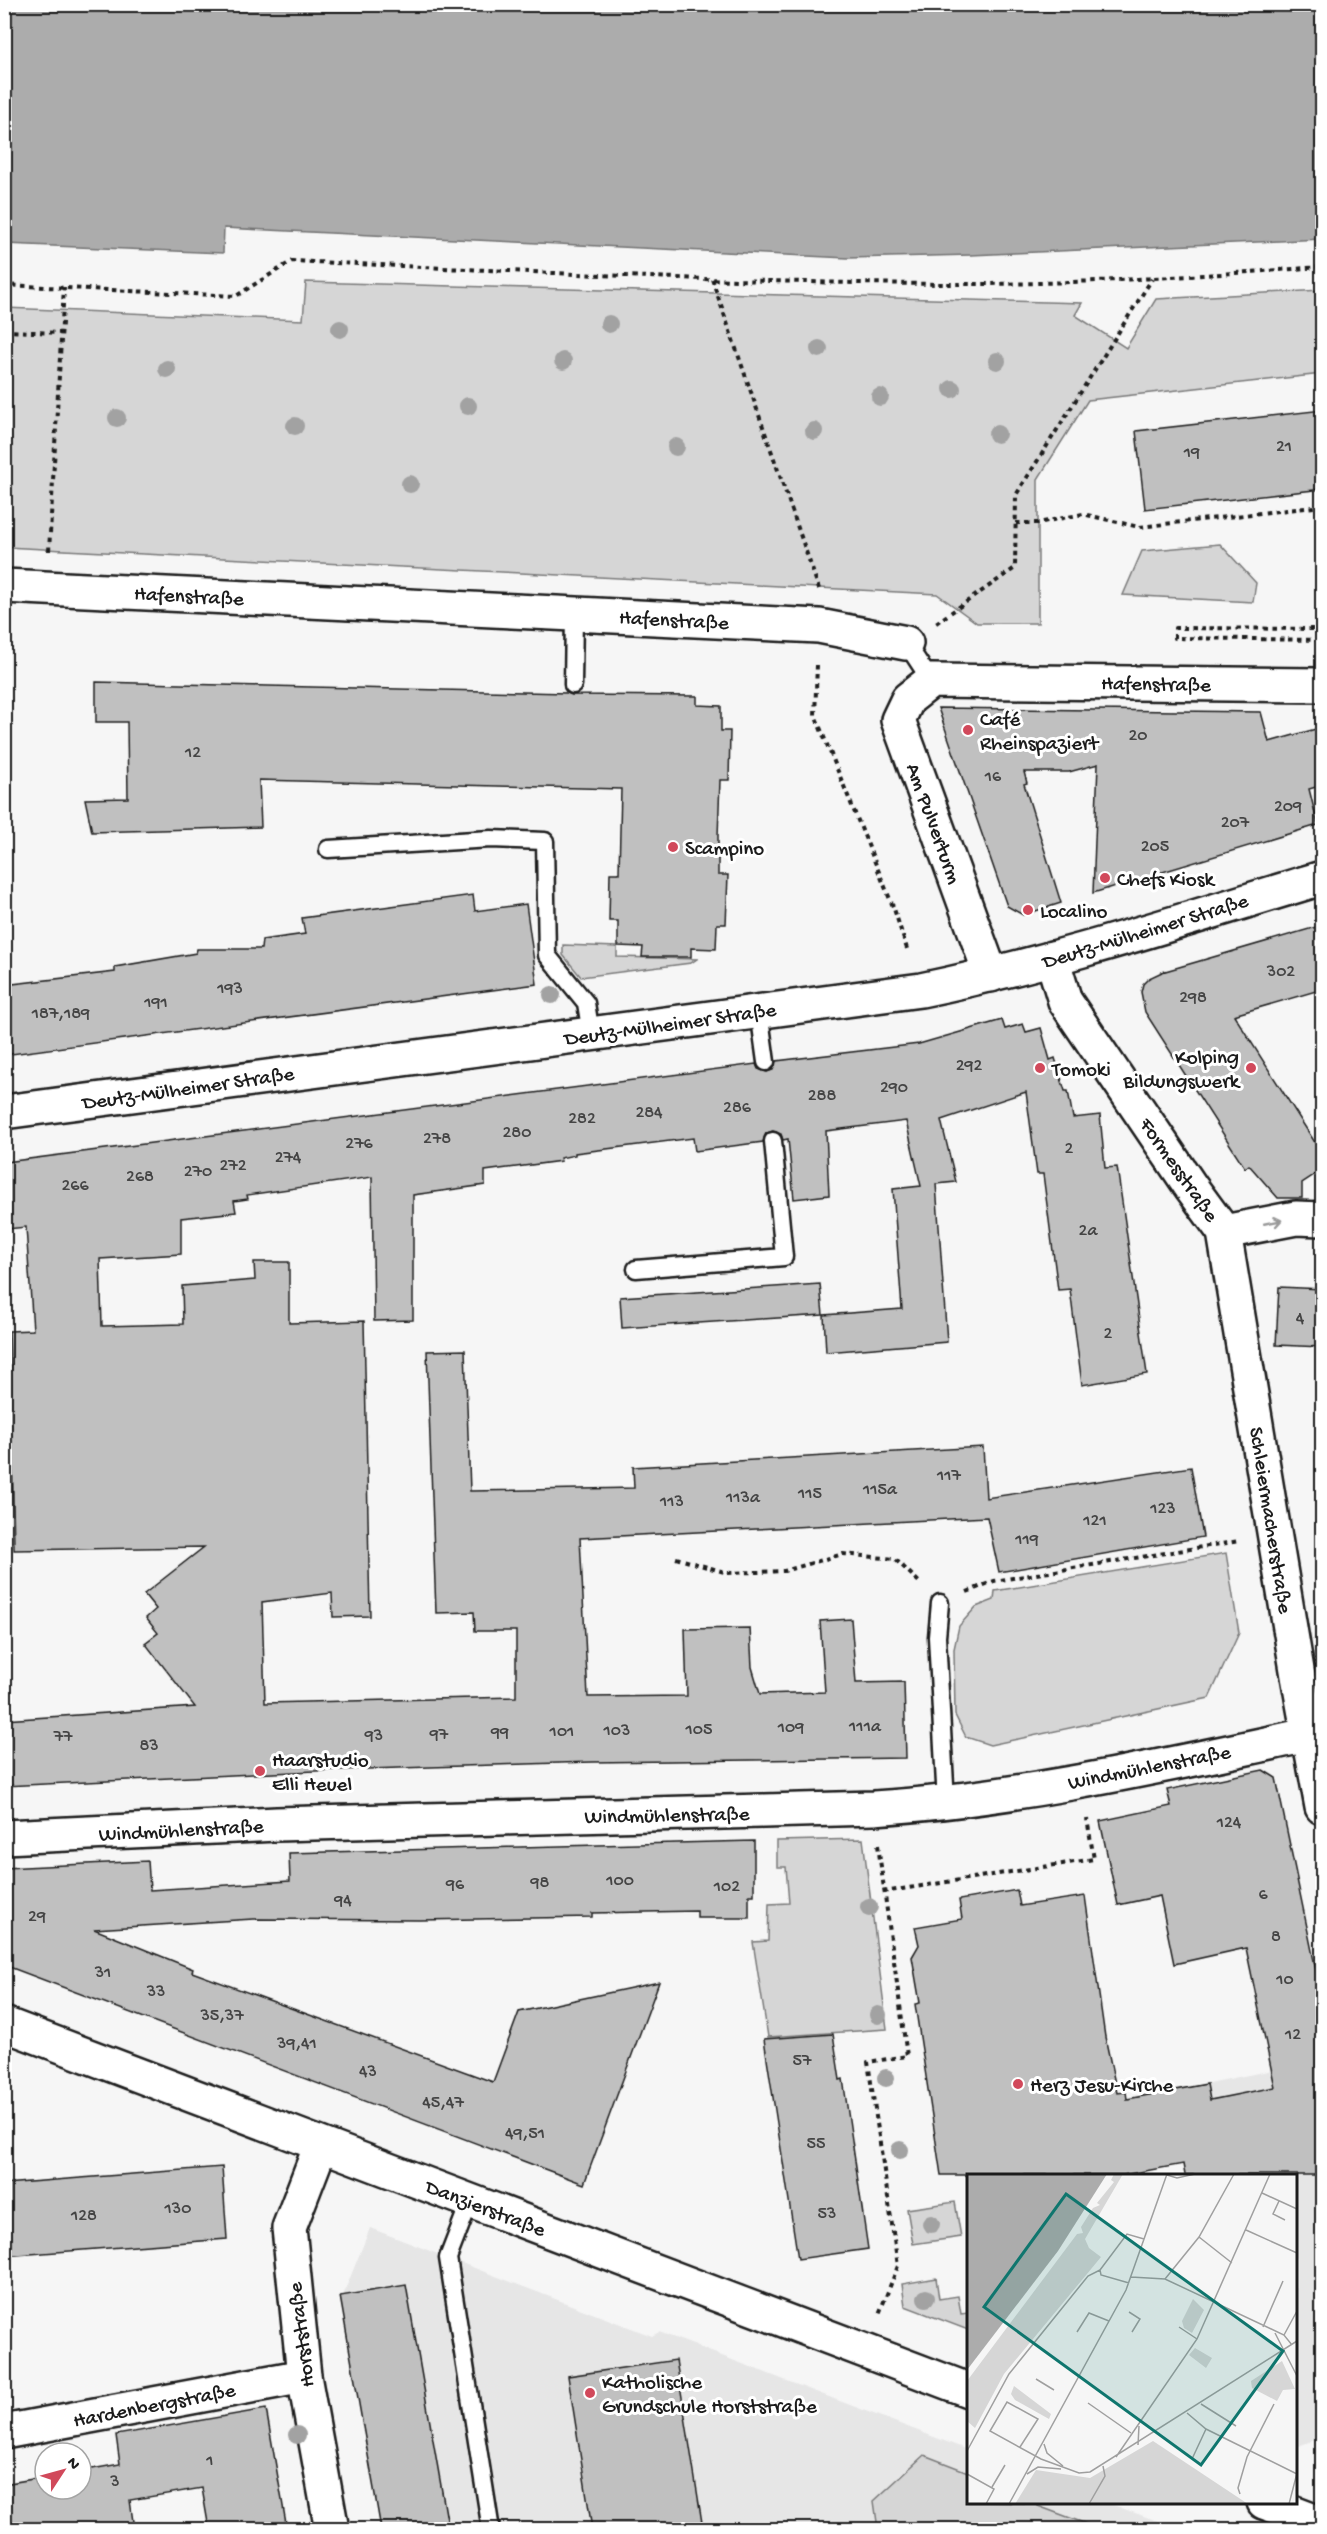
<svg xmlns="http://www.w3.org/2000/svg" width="1327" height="2534" font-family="'Gochi Hand',sans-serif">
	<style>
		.built { fill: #e6e6e6 }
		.green { fill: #d6d6d6; stroke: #797979; stroke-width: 1.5 }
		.water { fill: #acacac; stroke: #727272; stroke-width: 1.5 }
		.building { fill: #c0c0c0; stroke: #1c1c1c; stroke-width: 1.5 }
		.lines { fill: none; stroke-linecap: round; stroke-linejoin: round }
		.service-casing { stroke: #1c1c1c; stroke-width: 21 }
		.minor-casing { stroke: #1c1c1c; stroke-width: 38 }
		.tertiary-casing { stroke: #1c1c1c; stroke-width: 38 }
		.path { stroke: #1c1c1c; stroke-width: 4; stroke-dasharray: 4.5 4.5; stroke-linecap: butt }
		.service { stroke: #fff; stroke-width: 16 }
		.minor { stroke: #fff; stroke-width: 33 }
		.tertiary { stroke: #fff; stroke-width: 33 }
		.tree { fill: #a2a2a2 }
		.oneway { stroke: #999 }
		.poi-dot { fill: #d1495b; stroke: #fff; stroke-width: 2 }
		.labels { text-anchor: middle; stroke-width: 6; stroke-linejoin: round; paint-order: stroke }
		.number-label { font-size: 18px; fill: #454545 }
		.street-label { font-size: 21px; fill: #1c1c1c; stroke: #fff }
		.poi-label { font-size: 21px; fill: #1c1c1c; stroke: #fff; text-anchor: start }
		.inset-road { fill: none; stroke: #9f9f9f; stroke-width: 1.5 }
		.view { fill: #0f766e; fill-opacity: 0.15; stroke: #0f766e; stroke-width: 3 }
		.inset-edge { fill: none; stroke: #1c1c1c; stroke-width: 3 }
	</style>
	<rect width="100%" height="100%" fill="#f6f6f6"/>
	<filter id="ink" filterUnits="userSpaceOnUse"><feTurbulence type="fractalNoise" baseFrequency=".0167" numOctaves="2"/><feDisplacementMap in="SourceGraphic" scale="12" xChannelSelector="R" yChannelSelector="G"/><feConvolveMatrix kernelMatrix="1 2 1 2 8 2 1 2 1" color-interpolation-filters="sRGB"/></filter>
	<g filter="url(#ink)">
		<g class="built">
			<path d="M1322 2060V2437L1296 2447V2176L1185 2175 1170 2091Z"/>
			<path d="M370 2228 652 2336 659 2332 968 2450V2502L1108 2503 1179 2529H383L344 2293Z"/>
		</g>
		<g class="green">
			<path d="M306 282 1082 303 1075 315 1126 348 1156 299 1322 290V374L1088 400 1038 479V623H977L937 594 5 547V308L303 320Z"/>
			<path d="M1220 544 1256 583 1253 602 1123 595 1142 551Z"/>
			<path d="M563 945 617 947V957L697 959 691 963 581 977 563 955Z"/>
			<path d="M1226 1553 1239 1633 1209 1698 990 1745 966 1737 955 1715 954 1649 959 1626 976 1607 994 1600 995 1591Z"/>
			<path d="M863 1839 887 2029 768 2037 753 1942 768 1941 769 1904 789 1903 786 1867H777V1841Z"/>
			<path d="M955 2202 961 2237 913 2244 907 2209Z"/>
			<path d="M936 2278 939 2299 958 2296 961 2314 968 2313V2330L905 2306 902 2284Z"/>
			<path d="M924 2455 968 2472V2502L1039 2503 1038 2506 1100 2529H878L874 2501Z"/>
		</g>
		<path class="water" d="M5 4 1322 5V239L971 255 848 258 224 228 223 253 5 244Z"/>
		<g class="building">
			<path d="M1323 410V489L1145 509 1136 431Z"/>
			<path d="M96 682 567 693 572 695 697 696V705L721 706V731H730L729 780H720L718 836V875H728L726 924H717L716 949 691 948V957H642L643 947 618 946V921H609L610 873H619L621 789 259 780 261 827 92 832 85 799 128 798 127 722H96Z"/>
			<path d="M938 708 1261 712 1269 742 1323 727V785L1309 789 1318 825 1093 893 1098 764 1069 772H1024L1027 783 1024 784 1061 903 1023 915 1007 906Z"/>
			<path d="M473 895 475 911 526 904 537 984 4 1055V985L115 972V967L196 953 197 949H261L262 940 305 934 302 918Z"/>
			<path d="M1323 925V989L1234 1015 1323 1155V1169L1302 1183V1198H1278L1249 1165 1245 1168 1145 1012 1141 992 1143 984 1149 978 1162 972Z"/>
			<path d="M1002 1020 1005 1029 1023 1024 1026 1032 1041 1028 1050 1060 1055 1058 1065 1091H1068L1073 1118 1100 1115 1105 1168 1117 1167 1147 1374 1082 1385 1070 1289 1058 1290 1043 1174H1037L1026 1092 941 1120 956 1182 936 1184 947 1342 826 1352 824 1315 902 1309 893 1189 921 1186 906 1121 826 1131 829 1195 794 1199 788 1139 783 1140 781 1134 773 1131 766 1133 763 1142 695 1151 693 1138 575 1153V1155L560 1158 561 1161 485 1171V1185L413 1195V1320L374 1321 372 1177 247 1195 248 1199 234 1201 236 1212 181 1218V1254L100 1259 102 1326 183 1324 182 1286 255 1280 254 1262H289V1323L364 1321 370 1616 333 1617 332 1593 262 1602 265 1703 516 1697V1631H475L474 1612 436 1613 427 1351 465 1350 470 1491 634 1488 633 1467 983 1447 986 1498 1191 1467 1203 1537 999 1572 987 1517 580 1538 588 1697 687 1696 685 1629 750 1628 752 1667 760 1694 825 1692 820 1621 851 1619 856 1683 904 1682 906 1758 592 1762 336 1770 4 1786V1720L195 1707 145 1643 158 1633 146 1618 156 1609 144 1594 204 1547 14 1550 12 1454H4V1392H11L9 1331 33 1330 26 1227 7 1229 6 1162 756 1064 758 1069 767 1072 773 1070 776 1061 919 1044Z"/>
			<path d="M820 1284 823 1315 622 1328 620 1297Z"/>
			<path d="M1279 1287 1323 1289V1347L1276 1345Z"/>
			<path d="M1263 1770 1276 1778 1323 2004V2175H1185L1183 2164 1123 2175H941L915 2004 920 2003 912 1957 919 1945 915 1927 962 1919 959 1900 1017 1890 1020 1906 1085 1896 1105 2037 1117 2093 1126 2092 1127 2099 1207 2084 1210 2100 1275 2087 1246 1948 1174 1964 1160 1896 1118 1905 1100 1821 1171 1806 1167 1790Z"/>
			<path d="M754 1841V1895H749V1918H697V1911L592 1913V1917L420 1920 253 1919 94 1929 193 1969 192 1972 493 2082 519 2012 659 1982 584 2184 4 1965V1868L148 1861 150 1890 290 1881 289 1853Z"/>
			<path d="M833 2034 840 2080 843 2079 868 2249 798 2259 764 2039Z"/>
			<path d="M222 2167 227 2239 4 2256V2184Z"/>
			<path d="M406 2285 448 2526 430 2529H381L340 2296Z"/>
			<path d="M676 2360 703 2529H592L568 2376Z"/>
			<path d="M266 2409 287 2529H209L202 2488 130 2500 134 2529H4V2484L45 2477V2489H81V2471L120 2464 116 2435Z"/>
		</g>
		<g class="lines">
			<g class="service-casing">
				<g id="service">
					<path d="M906 643 931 681"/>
					<path d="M573 685 574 614"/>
					<path d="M328 849 491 839 545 841 547 955 586 1003 591 1034"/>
					<path d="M759 1011 766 1062"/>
					<path d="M636 1269 784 1257 773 1141"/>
					<path d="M940 1603 937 1637 946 1803"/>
					<path d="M470 2201 448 2258 491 2530"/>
				</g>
			</g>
			<g class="minor-casing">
				<g id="minor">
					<path d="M4 586 819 626 906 643"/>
					<path d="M1052 958 1065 1001 1191 1187 1224 1232 1298 1676 1322 1807"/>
					<path d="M991 975 898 720 908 699 931 681 1322 685"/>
					<path d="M1224 1232 1296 1218 1322 1219"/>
					<path d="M4 1837 277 1824 874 1808C1025 1798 1175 1763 1322 1732"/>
					<path d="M321 2145 289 2228 304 2376 332 2530"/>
					<path d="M4 2432 304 2376"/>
				</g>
			</g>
			<g class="tertiary-casing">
				<g id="tertiary">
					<path d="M4 1112 921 990C1057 962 1189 918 1322 878"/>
					<path d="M4 2024 968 2390"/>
					<path d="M1264 2502 1322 2524"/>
				</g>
			</g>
			<g class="path">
				<path d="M712 279 819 589"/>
				<path d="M4 285 236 296 292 261C518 271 744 284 970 284 1088 284 1205 275 1322 267"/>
				<path d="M4 331 62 333"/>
				<path d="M1016 523H1038L1083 514 1139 527 1322 506"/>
				<path d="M49 551 64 287"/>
				<path d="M936 623 1015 568 1016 495 1152 279"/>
				<path d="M1322 629 1175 628V638L1322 640"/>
				<path d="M817 665 815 715 894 909 908 952"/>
				<path d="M676 1558 728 1573 784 1571 843 1554 895 1559 919 1582"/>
				<path d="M967 1592 994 1581 1239 1541"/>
				<path d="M878 1845 907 2056 868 2062 898 2266 879 2314"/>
				<path d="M883 1892 1094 1859 1087 1819"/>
			</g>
			<use href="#service" class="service"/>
			<use href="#minor" class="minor"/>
			<use href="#tertiary" class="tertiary"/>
		</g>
		<g class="tree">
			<circle cx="609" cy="324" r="9"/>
			<circle cx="340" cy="329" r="9"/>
			<circle cx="819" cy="349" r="9"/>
			<circle cx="563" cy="361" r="9"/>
			<circle cx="997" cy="361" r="9"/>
			<circle cx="167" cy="369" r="9"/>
			<circle cx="952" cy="389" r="9"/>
			<circle cx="880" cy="397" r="9"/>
			<circle cx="468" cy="406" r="9"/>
			<circle cx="117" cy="418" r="9"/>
			<circle cx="295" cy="426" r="9"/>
			<circle cx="814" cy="431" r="9"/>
			<circle cx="997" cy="434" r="9"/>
			<circle cx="676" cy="447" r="9"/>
			<circle cx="410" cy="484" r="9"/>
			<circle cx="552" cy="995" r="9"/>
			<circle cx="869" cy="1907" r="9"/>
			<circle cx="878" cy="2015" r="9"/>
			<circle cx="886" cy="2078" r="9"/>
			<circle cx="900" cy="2150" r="9"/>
			<circle cx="931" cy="2224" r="9"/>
			<circle cx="926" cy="2298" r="9"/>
			<circle cx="297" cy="2435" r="9"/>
		</g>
		<defs><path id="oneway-shaft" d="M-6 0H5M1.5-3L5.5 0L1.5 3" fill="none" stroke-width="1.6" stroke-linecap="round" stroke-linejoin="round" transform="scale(1.5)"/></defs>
		<use class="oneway" href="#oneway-shaft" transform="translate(1273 1222) rotate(-11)"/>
	</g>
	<g class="poi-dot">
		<circle cx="968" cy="730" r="6"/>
		<circle cx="673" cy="847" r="6"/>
		<circle cx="1105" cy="878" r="6"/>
		<circle cx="1028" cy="910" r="6"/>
		<circle cx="1040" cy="1068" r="6"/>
		<circle cx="1251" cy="1068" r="6"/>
		<circle cx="260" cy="1771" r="6"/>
		<circle cx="1018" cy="2084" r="6"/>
		<circle cx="590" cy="2393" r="6"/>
	</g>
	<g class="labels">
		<g class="number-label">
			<text x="1284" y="451">21</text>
			<text x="1192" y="457">19</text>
			<text x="1138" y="740">20</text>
			<text x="193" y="757">12</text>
			<text x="993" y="781">16</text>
			<text x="1288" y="811">209</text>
			<text x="1235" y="827">207</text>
			<text x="1155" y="851">205</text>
			<text x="1281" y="976">302</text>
			<text x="230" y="993">193</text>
			<text x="1193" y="1002">298</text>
			<text x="156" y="1007">191</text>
			<text x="61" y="1018">187,189</text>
			<text x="969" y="1070">292</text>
			<text x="894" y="1092">290</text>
			<text x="822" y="1100">288</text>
			<text x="737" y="1112">286</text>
			<text x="649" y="1117">284</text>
			<text x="582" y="1123">282</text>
			<text x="517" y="1137">280</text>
			<text x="437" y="1143">278</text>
			<text x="359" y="1148">276</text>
			<text x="1069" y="1153">2</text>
			<text x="288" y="1162">274</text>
			<text x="233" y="1170">272</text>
			<text x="198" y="1176">270</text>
			<text x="140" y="1181">268</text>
			<text x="75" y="1190">266</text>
			<text x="1088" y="1235">2a</text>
			<text x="1300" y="1323">4</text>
			<text x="1108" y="1338">2</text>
			<text x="949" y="1480">117</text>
			<text x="880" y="1494">115a</text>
			<text x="810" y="1498">115</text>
			<text x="743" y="1502">113a</text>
			<text x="672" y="1506">113</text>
			<text x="1163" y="1513">123</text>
			<text x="1095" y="1525">121</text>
			<text x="1027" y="1544">119</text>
			<text x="865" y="1731">111a</text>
			<text x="791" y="1732">109</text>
			<text x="699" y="1734">105</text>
			<text x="617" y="1735">103</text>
			<text x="562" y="1736">101</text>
			<text x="500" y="1737">99</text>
			<text x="439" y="1739">97</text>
			<text x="374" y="1740">93</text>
			<text x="63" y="1741">77</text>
			<text x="149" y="1750">83</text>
			<text x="1229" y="1827">124</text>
			<text x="620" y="1885">100</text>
			<text x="540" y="1887">98</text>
			<text x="455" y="1889">96</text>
			<text x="727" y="1891">102</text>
			<text x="1263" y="1899">6</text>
			<text x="343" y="1905">94</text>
			<text x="37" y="1921">29</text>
			<text x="1276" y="1941">8</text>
			<text x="103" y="1977">31</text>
			<text x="1285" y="1984">10</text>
			<text x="156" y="1996">33</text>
			<text x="222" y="2020">35,37</text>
			<text x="1293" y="2039">12</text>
			<text x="297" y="2048">39,41</text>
			<text x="802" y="2065">57</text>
			<text x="368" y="2076">43</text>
			<text x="443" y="2107">45,47</text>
			<text x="525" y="2138">49,51</text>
			<text x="816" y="2148">55</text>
			<text x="178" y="2213">130</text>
			<text x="827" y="2218">53</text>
			<text x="84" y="2220">128</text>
			<text x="210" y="2465">1</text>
			<text x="115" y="2486">3</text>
		</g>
		<g class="street-label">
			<text transform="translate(189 595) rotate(3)" y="7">Hafenstraße</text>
			<text transform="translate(674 619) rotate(3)" y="7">Hafenstraße</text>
			<text transform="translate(1156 683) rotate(1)" y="7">Hafenstraße</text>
			<text transform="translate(935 823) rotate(70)" y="7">Am Pulverturm</text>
			<text transform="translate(1145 930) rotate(-17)" y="7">Deutz-Mülheimer Straße</text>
			<text transform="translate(670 1023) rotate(-8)" y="7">Deutz-Mülheimer Straße</text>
			<text transform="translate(188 1087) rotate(-8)" y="7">Deutz-Mülheimer Straße</text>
			<text transform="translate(1180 1169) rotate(55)" y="7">Formesstraße</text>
			<text transform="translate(1272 1520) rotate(81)" y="7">Schleiermacherstraße</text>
			<text transform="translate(1149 1766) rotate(-11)" y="7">Windmühlenstraße</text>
			<text transform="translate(667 1814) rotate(-1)" y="7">Windmühlenstraße</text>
			<text transform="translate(181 1829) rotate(-3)" y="7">Windmühlenstraße</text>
			<text transform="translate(486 2207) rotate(21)" y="7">Danzierstraße</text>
			<text transform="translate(300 2335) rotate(-97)" y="7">Horststraße</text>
			<text transform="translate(154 2404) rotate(-11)" y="7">Hardenbergstraße</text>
		</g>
		<g class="poi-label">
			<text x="980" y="725">Café<tspan x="980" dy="24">Rheinspaziert</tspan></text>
			<text x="685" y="854">Scampino</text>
			<text x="1117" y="885">Chefs Kiosk</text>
			<text x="1040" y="917">Localino</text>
			<text x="1239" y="1063" text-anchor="end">Kolping<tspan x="1239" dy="24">Bildungswerk</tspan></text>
			<text x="1052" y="1075">Tomoki</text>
			<text x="272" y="1766">Haarstudio<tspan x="272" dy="24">Elli Heuel</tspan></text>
			<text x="1030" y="2091">Herz Jesu-Kirche</text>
			<text x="602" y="2388">Katholische<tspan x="602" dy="24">Grundschule Horststraße</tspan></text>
		</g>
	</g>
	<g transform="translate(967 2174)">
		<rect width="330" height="330" fill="#f6f6f6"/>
		<path d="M147 0H156L118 65 122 74 134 83 37 200 8 254 0 247V207L110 60 116 59 114 53 126 34 133 31 130 29 147 8 144 6ZM226 125 237 136 225 159 217 154 215 147ZM228 174 245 184 239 194 222 181ZM315 187 328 215 316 216 310 227 285 214 284 207ZM47 212 84 240 82 245 48 226 44 220ZM186 267 281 330H48L69 296 123 304Z" fill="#d6d6d6"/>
		<path d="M0 0H140L91 77 0 196Z" fill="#acacac"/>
		<path class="inset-road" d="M200 1 210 4 228 0M295 19 330 35M312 27 306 40 318 46M279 56 330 79M232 63 265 89M133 96 160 60 177 65M133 96 134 101 162 109M164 103 198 105 317 161 325 171M198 105 232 63 267 0M162 138 173 145 165 158M212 153 230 165M296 153 316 107M110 158 122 139 142 147M308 159 330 202M317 161 330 137M69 205 87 216M121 229 164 259M234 230 269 252M220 239 239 255 330 300M77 270 80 279 96 292M171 271 172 252M53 273 71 245 40 228 23 257 74 285 112 299 123 298 330 167M0 277 42 200 121 102 133 96M149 283 230 165 303 0M225 285 239 255M0 300 27 315 19 330M60 300 71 293 94 295M25 313 38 291M273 320 271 314 280 283 307 230M42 330 159 116 200 0M122 330 138 302 136 292M322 330 330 299"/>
		<path class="view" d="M99 20 316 177 234 291 17 133Z"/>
		<rect width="330" height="330" class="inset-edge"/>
	</g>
	<rect width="1327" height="2534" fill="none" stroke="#fff" stroke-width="24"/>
	<rect x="12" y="12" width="1303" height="2510" fill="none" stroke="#1c1c1c" stroke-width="2" filter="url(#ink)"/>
	<g transform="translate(63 2471) rotate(54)"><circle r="28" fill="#ffffff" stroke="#a4a4a4" stroke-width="1.5"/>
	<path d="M0-4.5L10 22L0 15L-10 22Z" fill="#d1495b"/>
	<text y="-9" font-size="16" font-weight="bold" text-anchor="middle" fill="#1c1c1c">N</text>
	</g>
</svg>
